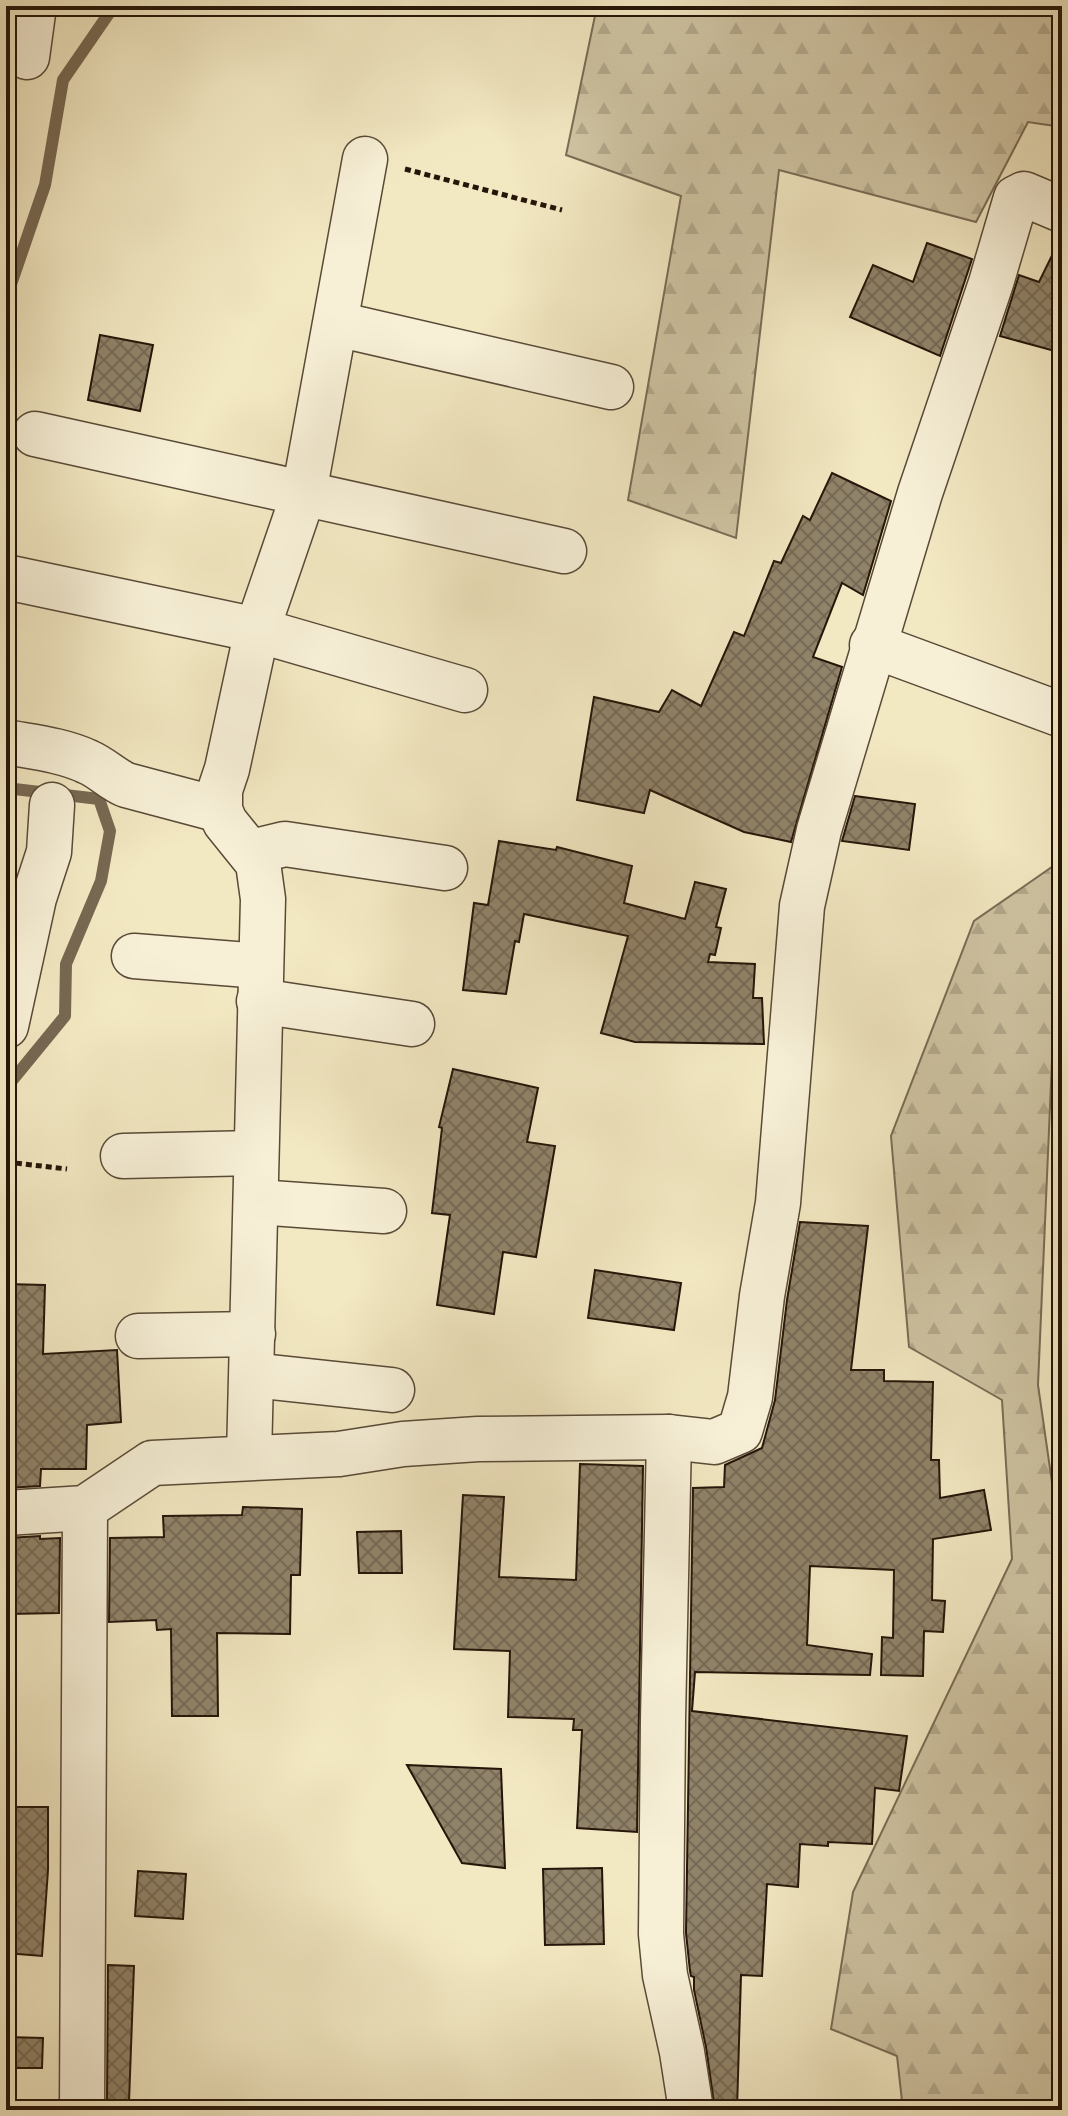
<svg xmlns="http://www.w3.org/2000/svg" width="1068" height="2116" font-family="'IM FELL French Canon',serif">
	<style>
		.forest { fill: url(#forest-firs); stroke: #7a6c56; stroke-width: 2 }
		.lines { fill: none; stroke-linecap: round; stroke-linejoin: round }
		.stream { stroke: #776852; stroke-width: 12 }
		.building { fill: url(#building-cross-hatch); stroke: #261509; stroke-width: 2 }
		.minor-casing { stroke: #594a37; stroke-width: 47 }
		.path { stroke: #261509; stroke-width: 5; stroke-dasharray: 6 4; stroke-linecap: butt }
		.minor { stroke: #f7f0d7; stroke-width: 44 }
	</style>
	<defs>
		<pattern id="forest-firs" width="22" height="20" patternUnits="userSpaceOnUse" patternTransform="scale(2)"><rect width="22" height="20" fill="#cfc4a3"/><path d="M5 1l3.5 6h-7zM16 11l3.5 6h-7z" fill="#b2a88b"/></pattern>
		<pattern id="building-cross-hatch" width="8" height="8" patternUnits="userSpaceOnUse" patternTransform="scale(2)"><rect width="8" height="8" fill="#908369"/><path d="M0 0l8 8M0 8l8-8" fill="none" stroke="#756a55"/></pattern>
	</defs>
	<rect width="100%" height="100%" fill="#f2e8c2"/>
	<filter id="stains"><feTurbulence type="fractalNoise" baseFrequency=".0025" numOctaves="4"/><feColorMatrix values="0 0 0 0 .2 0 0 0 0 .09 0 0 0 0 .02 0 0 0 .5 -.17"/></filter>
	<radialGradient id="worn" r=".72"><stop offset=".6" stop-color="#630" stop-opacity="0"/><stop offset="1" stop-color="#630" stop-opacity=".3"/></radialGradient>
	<g class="forest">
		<path d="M597 6H1062V127L1028 122 976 222 779 170 736 538 628 500 681 196 566 155Z"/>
		<path d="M1062 860V1016L1053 1037 1038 1385 1062 1552V2110H903L897 2056 831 2029 853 1892 1012 1559 1002 1400 909 1347 891 1136 974 921Z"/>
	</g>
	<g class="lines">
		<g class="stream">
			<path d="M6 299 45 185 63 80 114 6"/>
			<path d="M6 788 99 799 110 831 101 881 66 964 65 1016 6 1088"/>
		</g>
	</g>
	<g class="building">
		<path d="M1062 235V353L1000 336 1019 275 1039 282Z"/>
		<path d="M927 243 972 259 940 356 850 317 873 265 913 282Z"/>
		<path d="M100 335 153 345 140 411 88 400Z"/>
		<path d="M832 473 891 501 863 595 842 583 813 657 842 667 791 842 744 832 650 790 644 813 577 800 594 697 659 712 672 690 701 706 734 632 744 636 774 561 781 563 803 516 810 520Z"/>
		<path d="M855 796 915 804 909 850 842 841Z"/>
		<path d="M499 841 556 850 557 847 632 866 624 903 685 919 695 882 726 889 716 927 721 928 715 955 710 954 708 962 755 964 753 998H762L764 1044 635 1042 601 1033 628 936 524 914 519 942 515 941 506 994 463 990 474 903 488 905Z"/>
		<path d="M453 1069 538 1088 527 1142 555 1146 536 1257 503 1252 494 1314 437 1305 450 1215 432 1213 442 1128 439 1127Z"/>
		<path d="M800 1222 868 1226 851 1370H884V1381L933 1382 931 1460H939L940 1498 984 1490 991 1530 933 1539 932 1600 945 1601 943 1632 924 1631 923 1676 881 1675 882 1637 893 1638 894 1570 810 1566 807 1645 872 1654 870 1675 695 1672 692 1711 907 1736 899 1791 875 1788 872 1844 828 1842V1846L800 1844 798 1887 767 1884 762 1976 741 1975 737 2110H715L706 2047 694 1990V1977L691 1976 690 1971 686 1933 693 1488 724 1487 725 1465 762 1448 775 1400 787 1300Z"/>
		<path d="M595 1270 681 1283 674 1330 588 1318Z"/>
		<path d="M6 1284 45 1285 43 1354 117 1350 121 1422 87 1425 86 1469H41L40 1486 6 1488V1426H15L13 1351H6Z"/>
		<path d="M580 1464 643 1466 637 1832 577 1828 582 1730H573L574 1719 508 1717 510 1651 454 1649 463 1495 504 1497 499 1577 576 1580Z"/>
		<path d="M243 1507 302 1509 300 1575H291L290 1634 217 1633 218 1716H172L171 1629 157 1630 156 1620 109 1622 110 1538 164 1537 163 1516 242 1515Z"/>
		<path d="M401 1531 402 1573H359L357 1532Z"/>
		<path d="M40 1536V1539L60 1538 59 1613 10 1614 8 1538Z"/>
		<path d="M407 1765 501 1769 505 1868 462 1863Z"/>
		<path d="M6 1807H48V1870L42 1956 6 1953Z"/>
		<path d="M602 1868 604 1944 545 1945 543 1869Z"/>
		<path d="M138 1871 186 1874 183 1919 135 1916Z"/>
		<path d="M108 1965 134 1966 129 2102H107Z"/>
		<path d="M6 2037 43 2038 42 2068H6Z"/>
	</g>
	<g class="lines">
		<g class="minor-casing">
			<g id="minor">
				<path d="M27 57 34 6"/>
				<path d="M337 324 611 387"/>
				<path d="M35 434 564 551"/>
				<path d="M6 577 257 630 465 690"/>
				<path d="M872 645 1062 715"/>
				<path d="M6 742C33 747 63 750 88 762 102 768 112 779 126 785L220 810"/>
				<path d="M251 852 285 844 445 868"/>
				<path d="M134 956 260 966"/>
				<path d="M259 1001 412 1024"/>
				<path d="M6 1026 34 898 49 852 52 805"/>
				<path d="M123 1156 255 1153"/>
				<path d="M257 1202 384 1211"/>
				<path d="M138 1336 253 1334"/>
				<path d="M252 1375 392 1390"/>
				<path d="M669 1437 663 1719 661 1934 665 1975 682 2052 691 2110"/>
				<path d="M249 1457 263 899 258 863 225 822 220 810V790L227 769 257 630 304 493 365 159"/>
				<path d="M6 1513 85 1508 152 1463 339 1454 403 1444 478 1439 669 1437 714 1442 740 1431 750 1397 762 1296 778 1203 802 906 819 830 920 493 991 283 1016 198 1024 194 1062 210"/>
				<path d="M82 2110 85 1508"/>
			</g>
		</g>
		<g class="path">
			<path d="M405 169 562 210"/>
			<path d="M6 1162 67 1169"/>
		</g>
		<use href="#minor" class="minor"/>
	</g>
	<rect width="1068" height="2116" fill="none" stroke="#f2e8c2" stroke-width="32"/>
	<rect x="8" y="8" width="1052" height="2100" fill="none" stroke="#261509" stroke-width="4"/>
	<rect x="16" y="16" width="1036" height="2084" fill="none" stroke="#261509" stroke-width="2"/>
	<rect width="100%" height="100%" filter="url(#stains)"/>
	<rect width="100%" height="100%" fill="url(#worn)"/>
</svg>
